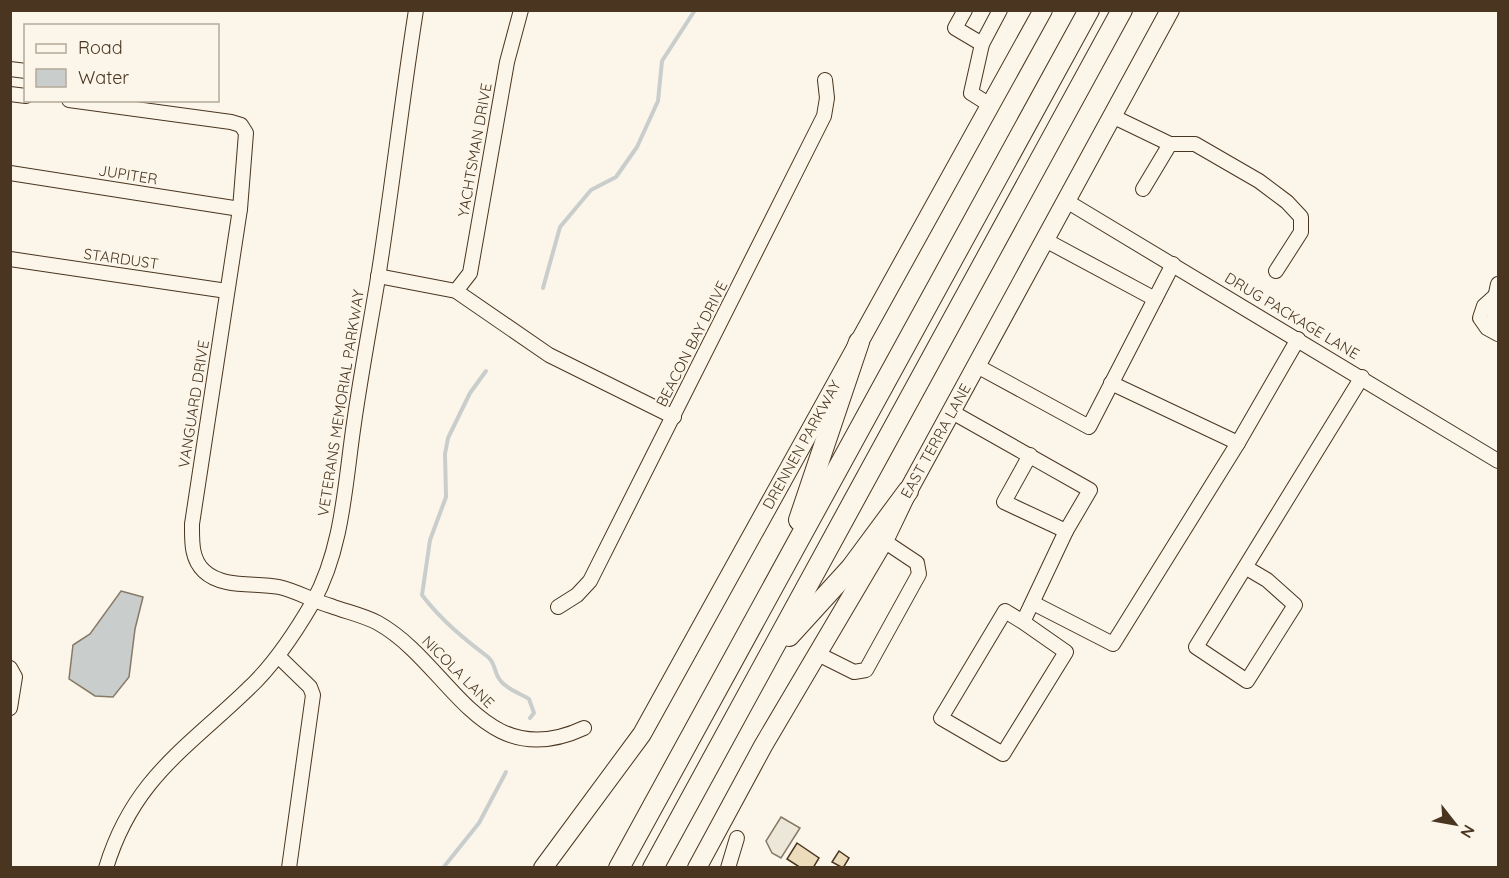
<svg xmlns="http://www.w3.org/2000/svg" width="1509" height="878" font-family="Quicksand,sans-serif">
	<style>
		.parking { fill: #ede7d9; stroke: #887966; stroke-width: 1.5 }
		.water { fill: #c9cecd; stroke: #887966; stroke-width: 1.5 }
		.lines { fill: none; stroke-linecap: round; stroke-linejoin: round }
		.stream { stroke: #c9cecd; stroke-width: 4 }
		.building { fill: #ecdcbc; stroke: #4a3520; stroke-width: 1.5 }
		.minor-casing { stroke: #4a3520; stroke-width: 16 }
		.major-casing { stroke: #4a3520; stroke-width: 20 }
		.highway-casing { stroke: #4a3520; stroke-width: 22 }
		.minor { stroke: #fbf6e9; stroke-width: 14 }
		.major { stroke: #fbf6e9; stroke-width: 18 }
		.highway { stroke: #fbf6e9; stroke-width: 20 }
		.labels { text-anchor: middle; stroke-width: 4.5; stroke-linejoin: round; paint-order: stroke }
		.street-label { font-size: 15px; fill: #4a3520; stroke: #fbf6e9 }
	</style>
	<rect width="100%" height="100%" fill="#fbf6e9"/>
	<path class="parking" d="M781 817 800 828 781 858 772 853 766 841Z"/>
	<path class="water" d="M121 591 143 597 135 629 129 677 113 697 95 696 69 679 73 645 90 634Z"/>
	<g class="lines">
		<g class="stream">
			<path d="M543 288 560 227 591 190 616 177 637 147 658 101 662 61 695 10"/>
			<path d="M486 371 470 393 448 438 445 454 446 497 430 540 422 595C441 620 463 638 488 657 495 663 494 670 498 677 504 688 519 693 529 699L534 713 530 718"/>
			<path d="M443 868 479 823 506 772"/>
		</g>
	</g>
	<g class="building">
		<path d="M797 843 819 858 813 868H801L787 859Z"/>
		<path d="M839 851 849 858 843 868 832 862Z"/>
	</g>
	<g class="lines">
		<g class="minor-casing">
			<g id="minor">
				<path d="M965 10 955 28 982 44"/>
				<path d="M10 69 26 71"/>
				<path d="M10 94 26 96"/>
				<path d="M69 100 231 122 241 125 246 133 240 209 192 524C192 541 191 559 204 571 223 589 256 582 279 587 297 591 313 601 331 606 347 612 363 615 378 623 451 664 481 776 584 728"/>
				<path d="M990 105 971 93 982 44 1000 10"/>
				<path d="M1114 117 1170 144H1195L1259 181 1287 202 1301 217V232L1276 271"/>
				<path d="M10 173 240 209"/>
				<path d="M1143 189 1170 144"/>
				<path d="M1068 202 1498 461"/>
				<path d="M1047 241 1155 299"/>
				<path d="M10 259 227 291"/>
				<path d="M378 276 456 291 549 355 674 417"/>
				<path d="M1498 284 1493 308 1498 330"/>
				<path d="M456 291 470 273 507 62 521 10"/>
				<path d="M1494 297 1484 306 1480 318 1487 328 1498 334"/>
				<path d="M977 366 1089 427 1173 264"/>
				<path d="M1111 383 1238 443 1298 339"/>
				<path d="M952 412 1090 490 1066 531 1023 622 1005 611 941 718 1003 754 1066 652 1023 622"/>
				<path d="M1030 455 1004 502 1066 531"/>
				<path d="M1245 567 1267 580 1295 605 1247 681 1196 647 1362 377"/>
				<path d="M1033 603 1113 644 1238 443"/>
				<path d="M558 607 577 595 590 581 824 116 827 98 825 80"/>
				<path d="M818 654 854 672 866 670 919 574 917 563 884 541"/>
				<path d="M278 656 310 687 313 695 289 868"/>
				<path d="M10 668 15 677 10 708"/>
				<path d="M106 868C133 779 186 749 248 689 274 665 295 633 313 602 343 548 345 483 354 423 361 374 370 326 378 278 392 189 402 99 416 10"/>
				<path d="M728 868 737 838"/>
			</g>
		</g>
		<g class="major-casing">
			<g id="major">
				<path d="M543 868 642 734 1043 10"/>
				<path d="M697 868 763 746 884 541 908 491 1170 10"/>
			</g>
		</g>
		<g class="highway-casing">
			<g id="highway">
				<path d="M799 520 859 342"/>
				<path d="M789 636 851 568 908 491"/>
				<path d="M619 868 1089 10"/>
				<path d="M653 868 1122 10"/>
			</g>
		</g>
		<use href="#minor" class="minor"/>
		<use href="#major" class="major"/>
		<use href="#highway" class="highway"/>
	</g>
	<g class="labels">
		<g class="street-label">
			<text transform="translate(475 150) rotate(-80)" y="5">YACHTSMAN DRIVE</text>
			<text transform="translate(128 175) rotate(9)" y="5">JUPITER</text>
			<text transform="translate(121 259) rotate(8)" y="5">STARDUST</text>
			<text transform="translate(1292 316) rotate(31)" y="5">DRUG PACKAGE LANE</text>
			<text transform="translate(692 344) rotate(-63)" y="5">BEACON BAY DRIVE</text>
			<text transform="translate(341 403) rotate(-81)" y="5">VETERANS MEMORIAL PARKWAY</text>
			<text transform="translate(194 404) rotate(-81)" y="5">VANGUARD DRIVE</text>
			<text transform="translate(936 441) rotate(-61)" y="5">EAST TERRA LANE</text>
			<text transform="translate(802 445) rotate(-61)" y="5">DRENNEN PARKWAY</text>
			<text transform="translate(458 672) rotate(45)" y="5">NICOLA LANE</text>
		</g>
	</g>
	<rect width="1509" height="878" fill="none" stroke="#4a3520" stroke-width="24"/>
	<rect x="24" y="24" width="195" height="78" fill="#fbf6e9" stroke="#b4a999" stroke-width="1.5"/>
	<rect x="36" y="44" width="30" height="9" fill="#fbf6e9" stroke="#b4a999" stroke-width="1.5"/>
	<text x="78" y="54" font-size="18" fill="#4a3520">Road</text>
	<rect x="36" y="69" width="30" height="18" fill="#c9cecd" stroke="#b4a999" stroke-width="1.5"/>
	<text x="78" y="84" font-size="18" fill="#4a3520">Water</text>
	<g transform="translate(1455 824) rotate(121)" stroke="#fbf6e9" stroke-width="4.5" paint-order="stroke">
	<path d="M0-4.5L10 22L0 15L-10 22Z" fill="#4a3520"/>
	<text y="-9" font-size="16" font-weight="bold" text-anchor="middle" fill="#4a3520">N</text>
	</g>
</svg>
